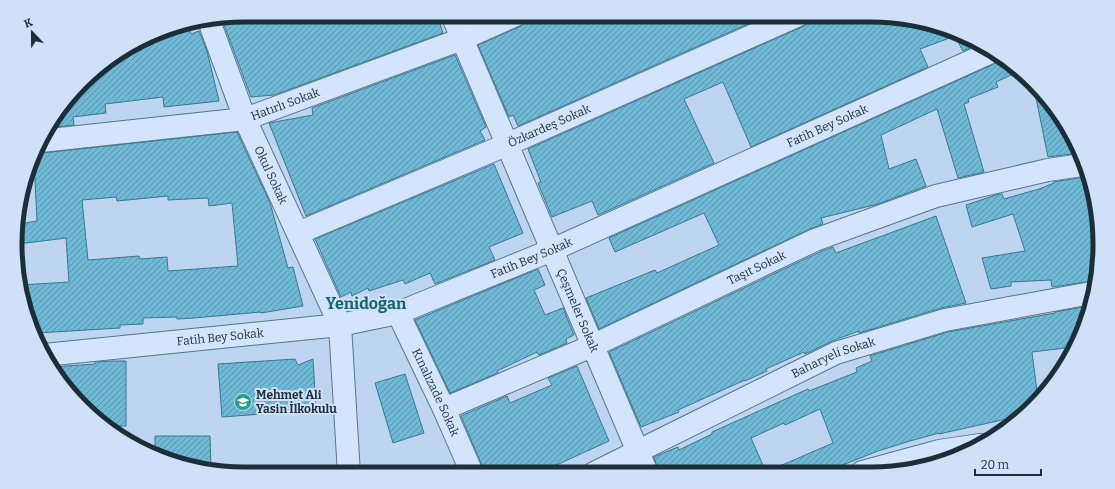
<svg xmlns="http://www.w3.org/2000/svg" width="1115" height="489" font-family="Bitter,serif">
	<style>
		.building { fill: url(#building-hatch); stroke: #38788e; fill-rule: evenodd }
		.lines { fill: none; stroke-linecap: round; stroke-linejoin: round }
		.street-casing { stroke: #55778c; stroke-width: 24 }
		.street { stroke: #d2e5fc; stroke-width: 22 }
		.labels { text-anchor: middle; stroke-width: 4; stroke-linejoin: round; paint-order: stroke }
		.street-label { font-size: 12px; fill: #1b2f3a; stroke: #cfe1f9 }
		.poi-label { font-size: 12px; font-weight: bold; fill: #1b2f3a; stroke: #cfe1f9; text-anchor: start }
		.district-label { font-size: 16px; font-weight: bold; fill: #16656b; stroke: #cfe1f9 }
		.rim { fill: none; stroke: #1b2f3a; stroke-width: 5 }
	</style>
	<defs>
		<pattern id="building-hatch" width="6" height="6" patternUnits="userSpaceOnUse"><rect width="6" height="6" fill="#70b8d4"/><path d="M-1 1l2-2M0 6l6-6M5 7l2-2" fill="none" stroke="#5b96ad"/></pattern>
	</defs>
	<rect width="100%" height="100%" fill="#bed5f2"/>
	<g class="building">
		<path d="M244 15H437L443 33 274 95 251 97 223 22Z"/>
		<path d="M538 15H768L518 126 513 115 509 117 478 45 521 26 527 20Z"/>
		<path d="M811 15H871L944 27 976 45 963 51 955 36 920 49 928 67 751 147 723 82 684 99 714 163 598 215 592 201 552 217 538 183 541 182 528 149 804 26 809 22Z"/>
		<path d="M188 24 191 34 199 31 207 51 219 101 164 107 163 97 105 104 106 113 73 117 74 125 47 128 93 72 171 27Z"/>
		<path d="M455 55 486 127 480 131 485 140 306 216 269 123 313 115 312 108Z"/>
		<path d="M1000 59 1020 71 996 82 998 87 968 99 969 102 964 104 984 172 958 178 937 109 881 135 889 169 916 159 926 186 878 204 821 218 823 224 810 229 599 329 586 298 655 270 657 273 719 245 704 213 615 252 609 238 994 64Z"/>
		<path d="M1034 88 1076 143 1079 153 1048 157Z"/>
		<path d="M237 132 270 203 288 268 293 267 303 306 261 313V312L194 318 177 319V317L143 318V324L120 325V328L37 333 20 285 69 282 66 238 18 244 19 224 37 221 34 161 37 153H42ZM168 196V200L208 198 209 206 232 203 238 266 168 271 167 257 140 259 139 256 88 260 82 200 116 197 117 201Z"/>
		<path d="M494 164 523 233 489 247 495 260 435 284 430 273 405 284 403 280 369 291 368 288 352 296 351 292 341 297 315 239Z"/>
		<path d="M1085 177 1098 224 1092 225 1097 252 1093 281 1052 287 1051 280 1011 282V286L991 289 982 258 1025 251 1013 214 972 227 966 205 999 194H1002L1004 199 1039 189 1054 183 1053 182Z"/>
		<path d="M936 216 966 303 941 308 859 333V331L832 341 805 354 804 352 766 369 767 371 745 381V380L678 410 679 412 641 427 609 352 820 252 833 247 836 253Z"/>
		<path d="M538 269 545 285 534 290 545 315 563 308 574 335 566 339 567 343 539 355 537 352 497 371 498 373 450 393 415 320Z"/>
		<path d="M1089 306 1088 318 1074 347 1032 352 1038 399 1021 418 1002 420 939 434V433L910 441 878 451 825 472 659 473 654 457 678 447 679 450 712 434V432L808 389 809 391 857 372 856 368 872 361 870 356 948 332 1055 313V312ZM820 409 833 443 766 472 751 438 784 423 785 425Z"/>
		<path d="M295 359 298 365 313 359 316 410 222 417 218 364Z"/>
		<path d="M112 361H126V426H109L93 417 52 367 95 364V362Z"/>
		<path d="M577 366 609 441 539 473H484L483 468 461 416 507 396 510 403 552 385 548 378Z"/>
		<path d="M405 374 424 433 393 443 375 383Z"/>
		<path d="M155 436H210L211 468 171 462 155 453Z"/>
	</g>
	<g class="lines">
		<g class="street-casing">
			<g id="street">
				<path id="s1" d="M452 15 647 473"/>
				<path id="s2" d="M209 21 245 119 340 325 349 474"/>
				<path id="s3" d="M41 141 245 119 462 39 516 15"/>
				<path id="s4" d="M298 233 506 145 799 15"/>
				<path id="s5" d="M398 313 444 409 472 473"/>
				<path id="s6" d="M44 355 340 325 398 313 552 250 989 53"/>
				<path id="s7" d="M444 409 592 346 815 240 936 196 1048 170 1082 165"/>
				<path d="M862 472 939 451 980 445"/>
				<path id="s8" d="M594 473 836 353 945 320 1091 293"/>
			</g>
		</g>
		<use href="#street" class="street"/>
	</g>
	<defs>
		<g id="school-disc" transform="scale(0.9)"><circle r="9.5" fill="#1fa18e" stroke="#cfe1f9"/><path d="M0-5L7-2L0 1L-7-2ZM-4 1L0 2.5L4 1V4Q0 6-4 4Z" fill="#fff"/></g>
	</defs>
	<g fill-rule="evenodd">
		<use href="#school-disc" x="243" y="402"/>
	</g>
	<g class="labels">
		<g class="street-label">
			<text dy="4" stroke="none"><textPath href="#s3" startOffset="248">Hatırlı Sokak</textPath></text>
			<text dy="4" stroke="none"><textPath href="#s4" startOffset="273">Özkardeş Sokak</textPath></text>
			<text dy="4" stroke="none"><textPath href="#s6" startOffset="825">Fatih Bey Sokak</textPath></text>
			<text dy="4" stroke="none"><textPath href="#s2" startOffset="166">Okul Sokak</textPath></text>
			<text dy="4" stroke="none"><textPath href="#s6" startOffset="501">Fatih Bey Sokak</textPath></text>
			<text dy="4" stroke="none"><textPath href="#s7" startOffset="343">Taşıt Sokak</textPath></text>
			<text dy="4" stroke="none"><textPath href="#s1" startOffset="321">Çeşmeler Sokak</textPath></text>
			<text dy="4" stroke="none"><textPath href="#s6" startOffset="177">Fatih Bey Sokak</textPath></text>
			<text dy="4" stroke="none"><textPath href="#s8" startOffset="266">Baharyeli Sokak</textPath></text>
			<text dy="4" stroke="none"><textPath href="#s5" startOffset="88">Kınalızade Sokak</textPath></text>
		</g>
		<g class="poi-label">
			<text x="256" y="399">Mehmet Ali<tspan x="256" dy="14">Yasin İlkokulu</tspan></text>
		</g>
		<g class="district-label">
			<text x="366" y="309">Yenidoğan</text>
		</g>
	</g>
	<path d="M0 0H1115V489H0ZM244 22H871A222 222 0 0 1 1093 244V245A222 222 0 0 1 871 467H244A222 222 0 0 1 22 245V244A222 222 0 0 1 244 22Z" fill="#cfe1f9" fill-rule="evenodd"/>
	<path class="rim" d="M244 22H871A222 222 0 0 1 1093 244V245A222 222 0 0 1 871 467H244A222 222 0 0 1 22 245V244A222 222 0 0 1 244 22Z"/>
	<g transform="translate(32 32) rotate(338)" stroke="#cfe1f9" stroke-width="3" paint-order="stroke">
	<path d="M0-3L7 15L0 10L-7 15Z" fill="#1b2f3a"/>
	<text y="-6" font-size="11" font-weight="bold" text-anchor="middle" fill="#1b2f3a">K</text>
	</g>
	<path d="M975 469v6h66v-6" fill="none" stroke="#1b2f3a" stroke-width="2"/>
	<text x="981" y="469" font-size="12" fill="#1b2f3a" stroke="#cfe1f9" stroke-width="3" paint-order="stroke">20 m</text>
</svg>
